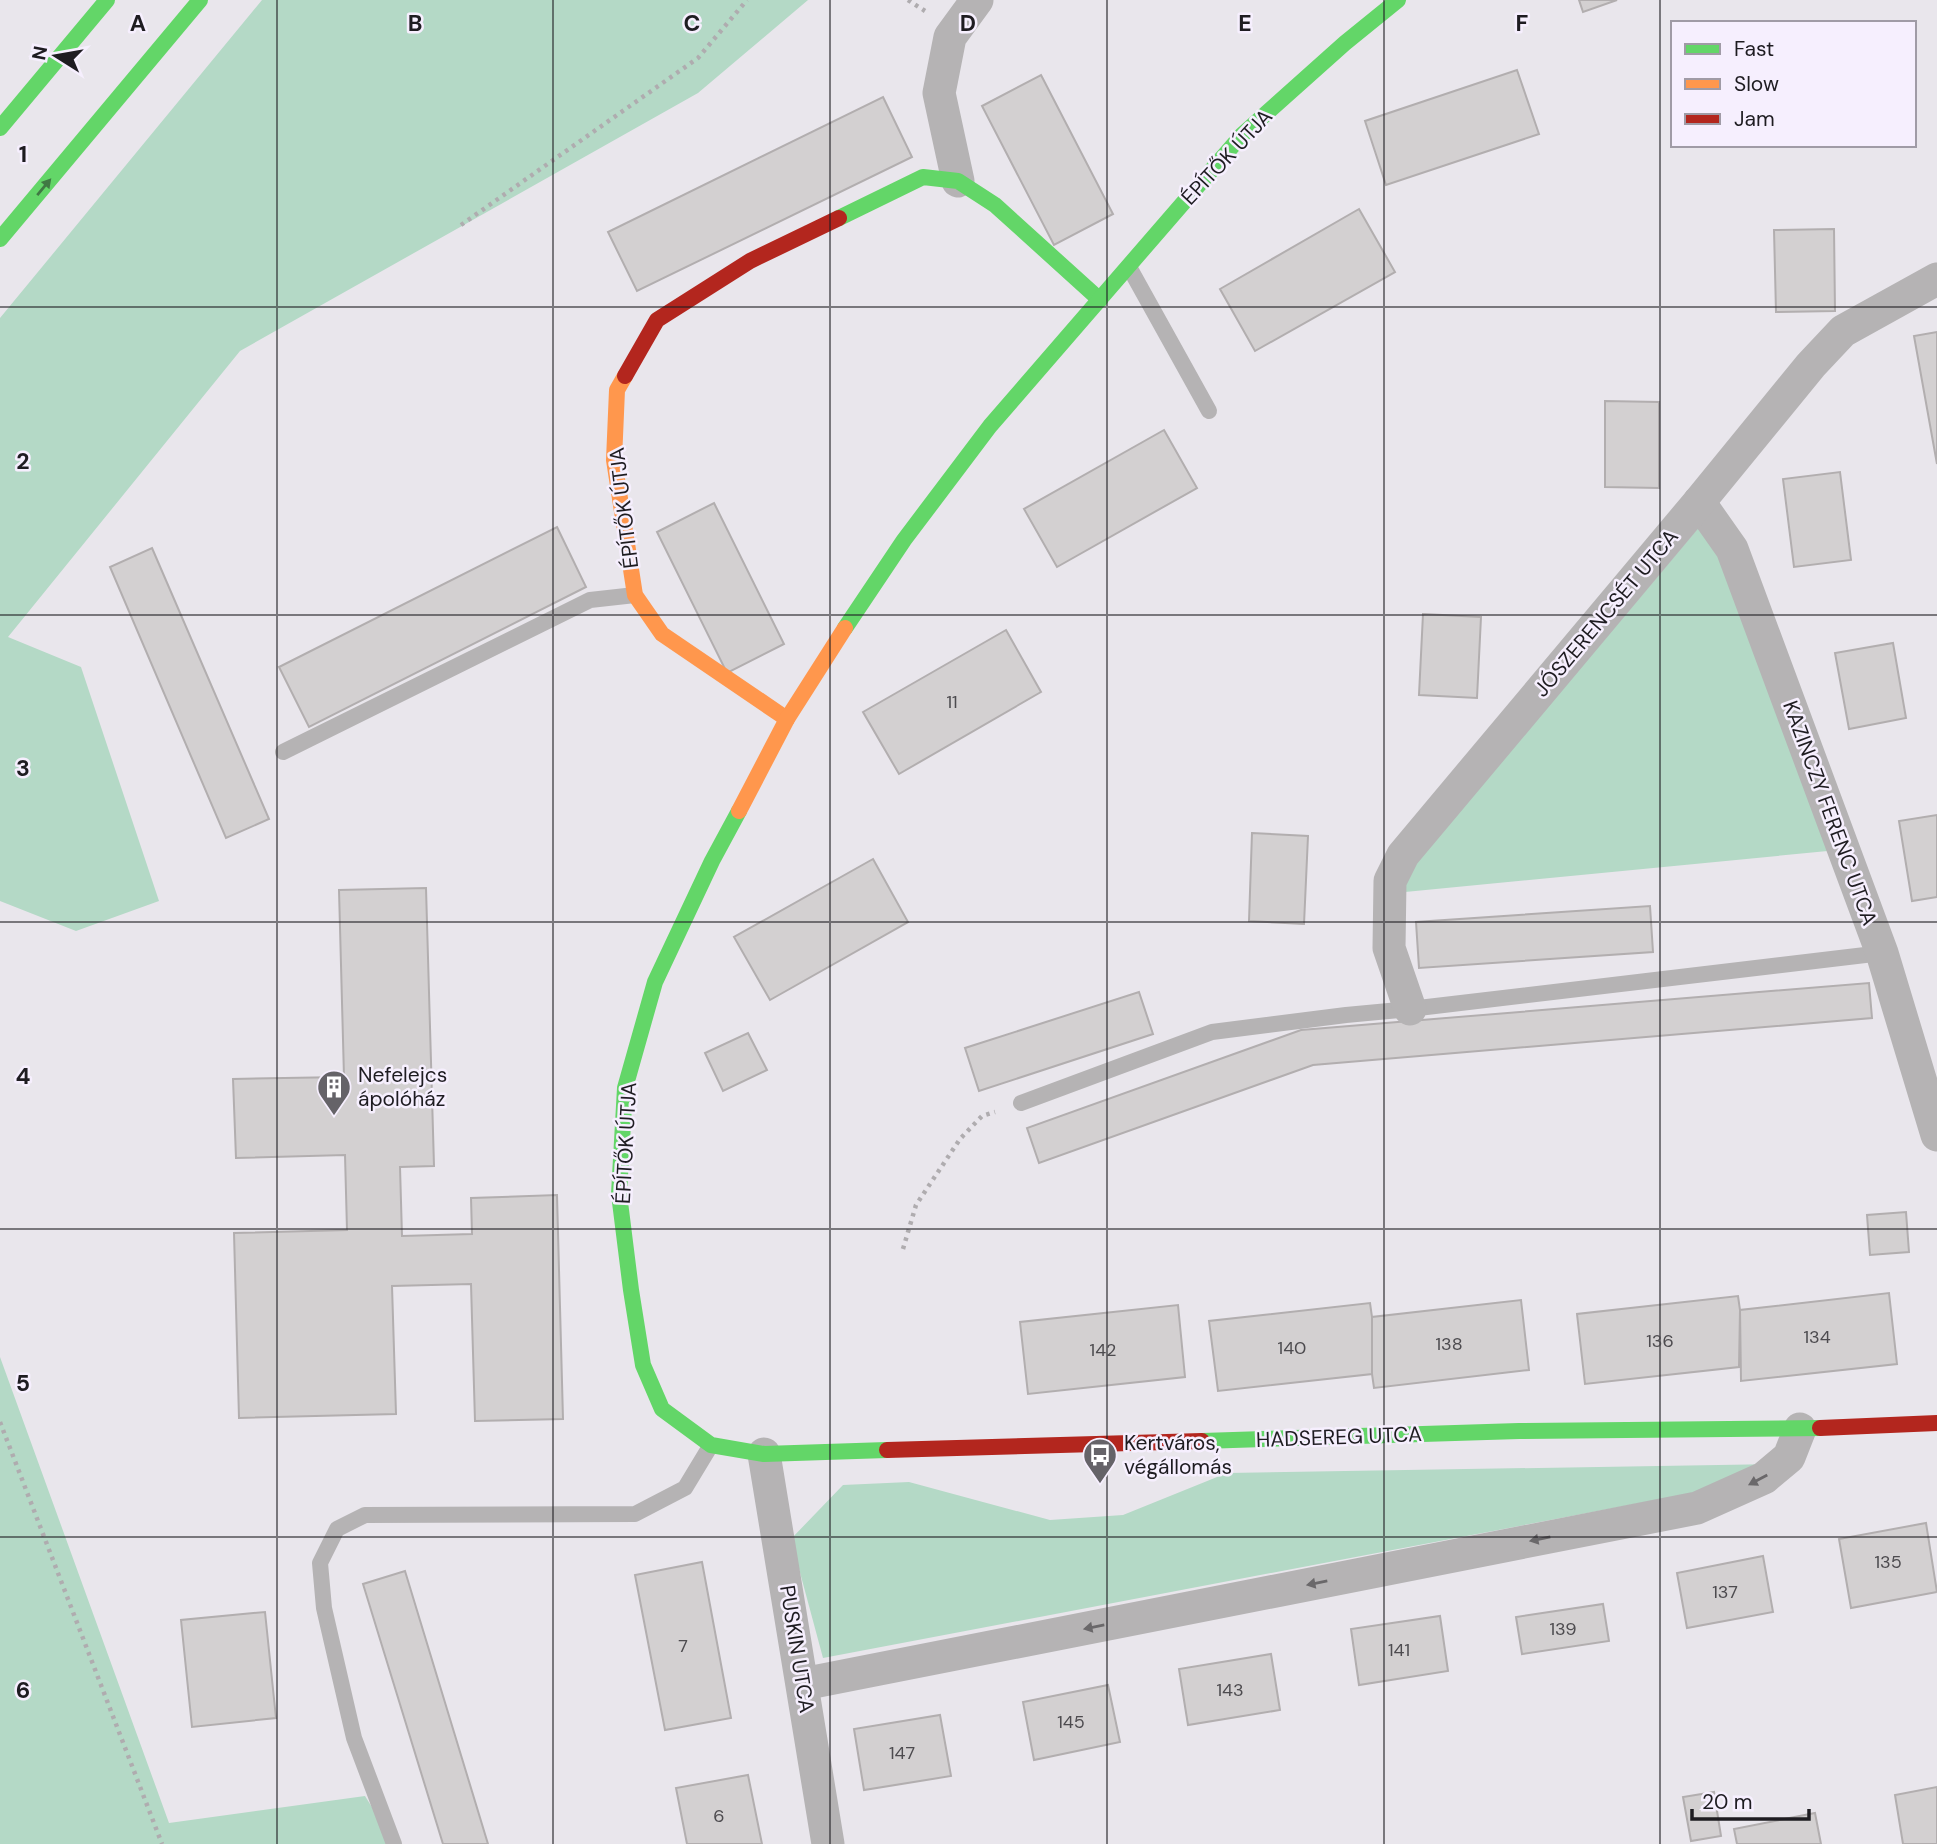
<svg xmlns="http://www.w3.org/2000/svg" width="1937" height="1844" font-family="'DM Sans',sans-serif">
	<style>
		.green { fill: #b4d9c6 }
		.building { fill: #d3d0d1; stroke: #b2aeaf; stroke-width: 2 }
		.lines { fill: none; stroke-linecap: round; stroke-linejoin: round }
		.path { stroke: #afacaf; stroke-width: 4.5; stroke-dasharray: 3.5 5; stroke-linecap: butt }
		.lane { stroke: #b5b3b4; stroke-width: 16 }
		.street { stroke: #b5b3b4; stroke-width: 33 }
		.fast { stroke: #63d668; stroke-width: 16 }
		.slow { stroke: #ff974d; stroke-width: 16 }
		.jam { stroke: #b3261e; stroke-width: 16 }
		.oneway { fill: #407944 }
		.oneway2 { fill: #6a686a }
		.grid { fill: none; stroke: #1e1c21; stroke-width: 2; stroke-opacity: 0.55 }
		.labels { text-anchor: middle; stroke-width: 5; stroke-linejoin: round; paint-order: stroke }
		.number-label { font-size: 18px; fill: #4d4b4f }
		.street-label { font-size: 21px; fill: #1e1c21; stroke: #f6effe }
		.poi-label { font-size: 21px; fill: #1e1c21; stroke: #f6effe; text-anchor: start }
		.grid-label { font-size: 23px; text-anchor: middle; font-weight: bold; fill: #1e1c21; stroke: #f6effe; stroke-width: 5; stroke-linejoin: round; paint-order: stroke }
	</style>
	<rect width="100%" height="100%" fill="#e9e6ec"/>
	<g class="green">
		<path d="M262 0H808L698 93 240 351 8 637 81 667 159 901 76 931 0 901V318Z"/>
		<path d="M1699 527 1732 563 1838 850 1405 892 1402 880Z"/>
		<path d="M0 1357 169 1823 365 1796 395 1844H0Z"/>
		<path d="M1778 1464 1693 1493 823 1658 791 1539 843 1485 909 1482 1050 1520 1123 1515 1227 1473Z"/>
	</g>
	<g class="building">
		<path d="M1579 0H1617L1583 12Z"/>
		<path d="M1517 70 1539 134 1386 185 1365 121Z"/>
		<path d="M1041 75 1113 214 1054 245 982 106Z"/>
		<path d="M883 97 912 157 637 291 608 232Z"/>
		<path d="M1359 209 1395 272 1255 351 1220 289Z"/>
		<path d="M1834 229 1835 311 1776 312 1774 230Z"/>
		<path d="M1937 332V464L1914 336Z"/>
		<path d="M1605 401 1659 402V488L1605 487Z"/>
		<path d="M1164 430 1197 488 1057 567 1024 509Z"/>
		<path d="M1840 472 1851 560 1794 567 1783 479Z"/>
		<path d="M714 503 784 644 727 673 657 532Z"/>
		<path d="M557 527 586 587 309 727 279 667Z"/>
		<path d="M152 548 269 819 226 838 110 567Z"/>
		<path d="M1423 614 1481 617 1477 698 1419 695Z"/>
		<path d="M1006 630 1041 692 899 774 863 712Z"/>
		<path d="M1893 643 1906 718 1849 729 1835 653Z"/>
		<path d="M1937 815V897L1912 901 1899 821Z"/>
		<path d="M1252 833 1308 836 1304 924 1249 921Z"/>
		<path d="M873 859 908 922 770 1000 734 937Z"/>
		<path d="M426 888 434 1166 400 1167 402 1236 472 1234 471 1198 557 1195 563 1419 475 1421 471 1284 392 1286 396 1414 239 1418 234 1233 347 1230 345 1155 236 1158 233 1079 344 1077 339 890Z"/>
		<path d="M1650 906 1653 952 1419 968 1416 922Z"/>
		<path d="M1869 983 1872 1018 1313 1065 1039 1163 1027 1128 1301 1030Z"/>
		<path d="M1139 992 1153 1034 979 1091 965 1048Z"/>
		<path d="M748 1033 767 1070 723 1091 705 1053Z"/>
		<path d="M1906 1212 1909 1252 1870 1255 1867 1215Z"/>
		<path d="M1889 1293 1897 1364 1741 1381 1740 1310Z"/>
		<path d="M1738 1296 1740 1310 1739 1367 1585 1384 1577 1314Z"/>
		<path d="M1521 1300 1529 1370 1374 1388 1372 1374V1317Z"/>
		<path d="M1370 1303 1372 1317V1374L1218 1391 1209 1321Z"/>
		<path d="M1178 1305 1185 1377 1028 1394 1020 1322Z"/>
		<path d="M1926 1523 1937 1592 1851 1608 1839 1539Z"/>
		<path d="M1763 1556 1773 1612 1687 1628 1677 1573Z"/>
		<path d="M702 1562 731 1718 665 1730 635 1575Z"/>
		<path d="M405 1571 488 1844H443L363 1584Z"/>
		<path d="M1603 1604 1609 1641 1522 1654 1516 1617Z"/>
		<path d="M265 1612 276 1718 192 1727 181 1620Z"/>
		<path d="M1440 1616 1448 1671 1359 1685 1351 1629Z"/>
		<path d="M1271 1654 1280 1710 1188 1725 1179 1669Z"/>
		<path d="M1108 1685 1120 1742 1034 1760 1023 1702Z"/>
		<path d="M940 1715 951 1776 864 1790 854 1729Z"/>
		<path d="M748 1775 762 1844H687L676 1788Z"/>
		<path d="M1937 1787V1844H1903L1895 1795Z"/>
		<path d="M1714 1792 1721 1836 1691 1841 1683 1797Z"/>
		<path d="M1815 1813 1821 1844H1737L1734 1829Z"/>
	</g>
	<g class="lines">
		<g class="path">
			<path d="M908 0 925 11"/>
			<path d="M461 225 698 58 747 0"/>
			<path d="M903 1249 916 1205 960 1139 982 1116 995 1112"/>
			<path d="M0 1422 162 1844"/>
		</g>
		<g class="lane">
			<path d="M1129 267 1209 411"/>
			<path d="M283 752 590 600 635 595"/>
			<path d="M1021 1103 1212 1032 1346 1015 1410 1009 1882 953"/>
			<path d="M394 1844 354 1738 324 1608 320 1563 337 1529 365 1515 635 1514 685 1488 711 1445"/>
		</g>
		<g class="street">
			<path d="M958 181 939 93 950 37 977 0"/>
			<path d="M1699 502 1732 549 1882 953 1937 1135"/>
			<path d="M1410 1009 1389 948 1390 881 1403 855 1699 502 1811 365 1843 331 1937 279"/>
			<path d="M764 1454 828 1844"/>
			<path d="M803 1684 1697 1508 1764 1478 1789 1457 1800 1429"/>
		</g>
		<g class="fast">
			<path d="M0 128 107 0"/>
			<path d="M839 218 923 177 958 181 995 205 1100 300"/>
			<path d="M0 239 200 0"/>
			<path d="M845 628 904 540 990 426 1242 135 1345 43 1398 0"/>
			<path d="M739 811 712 861 655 982 625 1088 619 1194 631 1290 643 1365 662 1409 711 1445 764 1454 887 1450"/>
			<path d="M1202 1441 1519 1431 1820 1428"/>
		</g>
		<g class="slow">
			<path d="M625 376 617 390 614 460 635 595 662 634 787 719"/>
			<path d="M739 811 787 719 845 628"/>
		</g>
		<g class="jam">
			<path d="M625 376 657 320 750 261 839 218"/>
			<path d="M1820 1428 1937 1423"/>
			<path d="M887 1450 1202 1441"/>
		</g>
	</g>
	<defs><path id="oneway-solid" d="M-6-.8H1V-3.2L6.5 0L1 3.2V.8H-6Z" transform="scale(1.75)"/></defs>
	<use class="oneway" href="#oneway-solid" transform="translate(44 187) rotate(-50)"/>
	<g class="oneway2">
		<use href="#oneway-solid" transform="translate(1758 1480) rotate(152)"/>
		<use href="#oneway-solid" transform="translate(1540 1539) rotate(169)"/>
		<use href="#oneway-solid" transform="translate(1317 1583) rotate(169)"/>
		<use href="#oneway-solid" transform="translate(1094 1627) rotate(169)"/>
	</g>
	<path class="grid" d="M277 0V1844M553 0V1844M830 0V1844M1107 0V1844M1384 0V1844M1660 0V1844M0 307H1937M0 615H1937M0 922H1937M0 1229H1937M0 1537H1937"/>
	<defs>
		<g id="building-pin" transform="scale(1.75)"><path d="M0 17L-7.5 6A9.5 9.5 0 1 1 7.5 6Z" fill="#656368" stroke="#f6effe"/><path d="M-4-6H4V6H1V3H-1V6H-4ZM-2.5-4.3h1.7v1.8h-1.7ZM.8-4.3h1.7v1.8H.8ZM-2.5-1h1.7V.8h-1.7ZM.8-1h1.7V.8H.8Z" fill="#fff"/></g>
		<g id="bus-pin" transform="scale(1.75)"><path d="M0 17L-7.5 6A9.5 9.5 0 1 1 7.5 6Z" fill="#656368" stroke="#f6effe"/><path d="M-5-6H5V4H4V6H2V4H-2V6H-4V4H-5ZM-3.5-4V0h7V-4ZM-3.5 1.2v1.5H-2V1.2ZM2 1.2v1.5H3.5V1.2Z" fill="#fff"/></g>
	</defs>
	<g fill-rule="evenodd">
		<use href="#building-pin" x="334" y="1087"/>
		<use href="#bus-pin" x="1100" y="1455"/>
	</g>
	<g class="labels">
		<g class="number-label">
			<text x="952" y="708">11</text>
			<text x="1817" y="1343">134</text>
			<text x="1660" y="1347">136</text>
			<text x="1449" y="1350">138</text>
			<text x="1292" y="1354">140</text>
			<text x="1103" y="1356">142</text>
			<text x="1888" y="1568">135</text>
			<text x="1725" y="1598">137</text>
			<text x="1563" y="1635">139</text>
			<text x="683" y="1652">7</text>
			<text x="1399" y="1656">141</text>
			<text x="1230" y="1696">143</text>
			<text x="1071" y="1728">145</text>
			<text x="902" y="1759">147</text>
			<text x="719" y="1822">6</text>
		</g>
		<g class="street-label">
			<text transform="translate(1227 157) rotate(-47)" y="7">ÉPÍTŐK ÚTJA</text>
			<text transform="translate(624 508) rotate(-97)" y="7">ÉPÍTŐK ÚTJA</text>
			<text transform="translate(1606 613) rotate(-50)" y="7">JÓSZERENCSÉT UTCA</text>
			<text transform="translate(1830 813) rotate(70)" y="7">KAZINCZY FERENC UTCA</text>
			<text transform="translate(626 1143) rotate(-87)" y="7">ÉPÍTŐK ÚTJA</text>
			<text transform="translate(1339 1437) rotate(-2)" y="7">HADSEREG UTCA</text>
			<text transform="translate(797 1649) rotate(81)" y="7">PUSKIN UTCA</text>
		</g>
		<g class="poi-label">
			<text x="358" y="1082">Nefelejcs<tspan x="358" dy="24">ápolóház</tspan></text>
			<text x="1124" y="1450">Kertváros,<tspan x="1124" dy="24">végállomás</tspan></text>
		</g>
	</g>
	<g class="grid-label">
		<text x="138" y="31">A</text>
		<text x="415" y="31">B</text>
		<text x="692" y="31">C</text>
		<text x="968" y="31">D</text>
		<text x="1245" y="31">E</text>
		<text x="1522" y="31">F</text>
		<text x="23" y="162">1</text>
		<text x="23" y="469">2</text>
		<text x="23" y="776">3</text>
		<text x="23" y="1084">4</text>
		<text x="23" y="1391">5</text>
		<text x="23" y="1698">6</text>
	</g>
	<rect x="1671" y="21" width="245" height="126" fill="#f6effe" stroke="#a09ba6" stroke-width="2"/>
	<rect x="1685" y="44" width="35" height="10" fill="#63d668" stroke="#a09ba6" stroke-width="2"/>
	<text x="1734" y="56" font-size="21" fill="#1e1c21">Fast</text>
	<rect x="1685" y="79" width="35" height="10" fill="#ff974d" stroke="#a09ba6" stroke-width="2"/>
	<text x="1734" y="91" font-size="21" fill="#1e1c21">Slow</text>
	<rect x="1685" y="114" width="35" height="10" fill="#b3261e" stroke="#a09ba6" stroke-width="2"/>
	<text x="1734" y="126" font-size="21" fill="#1e1c21">Jam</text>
	<g transform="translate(56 56) rotate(281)" stroke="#f6effe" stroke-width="5" paint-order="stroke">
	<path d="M0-5L12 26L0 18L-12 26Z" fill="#1e1c21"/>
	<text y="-10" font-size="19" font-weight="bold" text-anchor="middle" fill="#1e1c21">N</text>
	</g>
	<path d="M1692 1809v10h117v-10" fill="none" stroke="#1e1c21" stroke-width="3.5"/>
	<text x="1702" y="1809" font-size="21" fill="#1e1c21" stroke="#f6effe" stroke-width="5" paint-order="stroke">20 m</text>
</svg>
